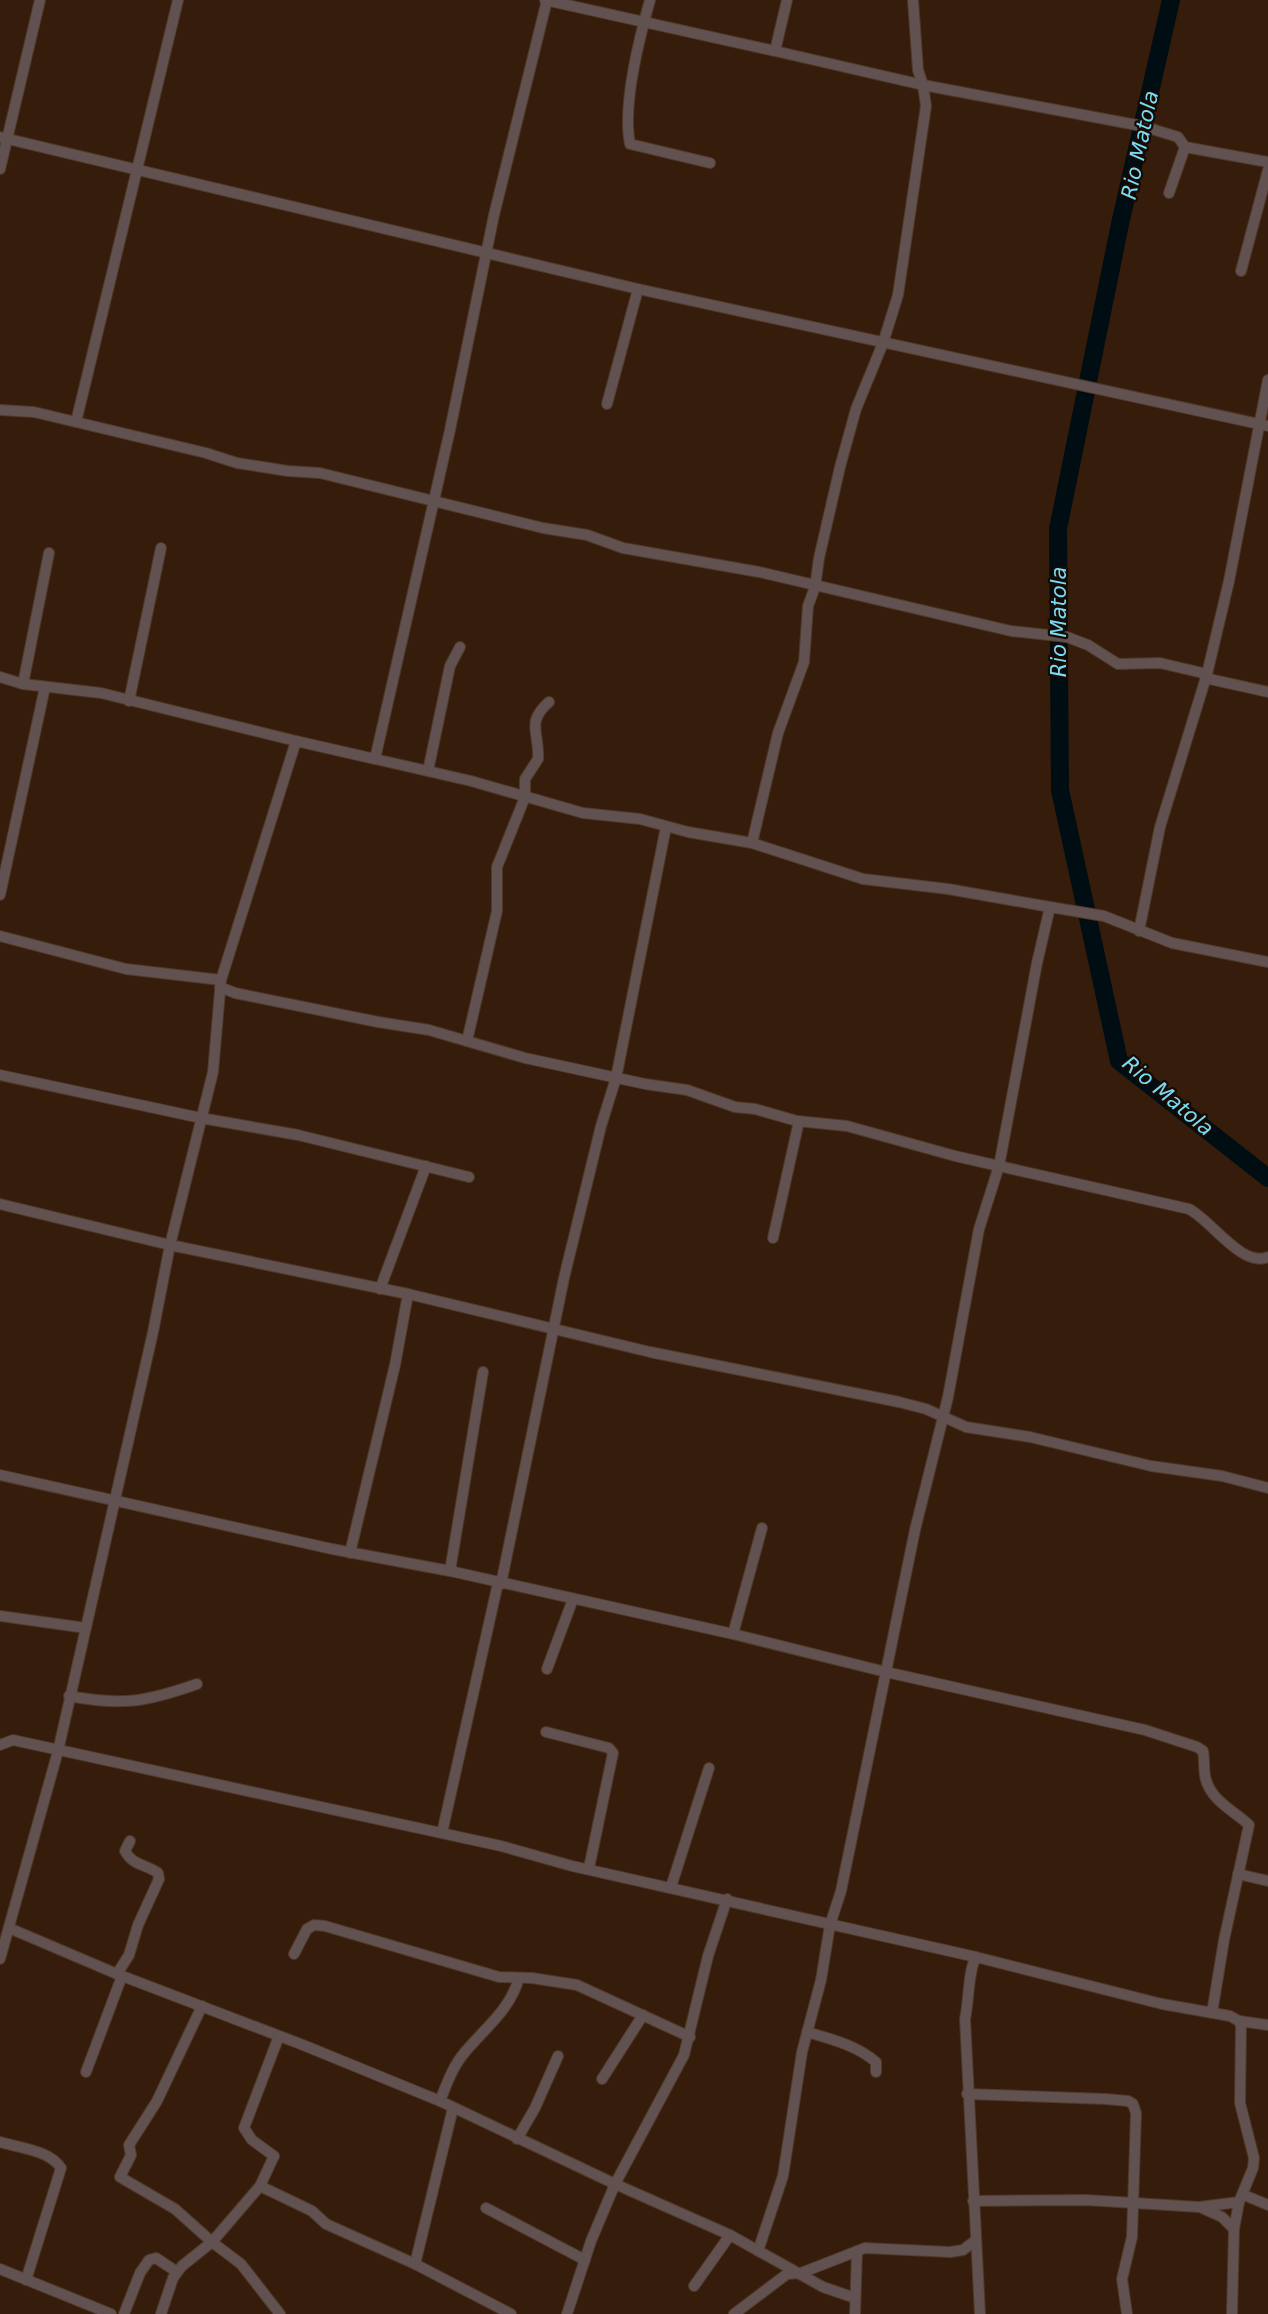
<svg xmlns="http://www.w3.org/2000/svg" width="1268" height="2314" font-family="'DejaVu Sans',sans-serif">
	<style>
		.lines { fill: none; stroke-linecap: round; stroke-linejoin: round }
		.river { stroke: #000d12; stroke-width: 18 }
		.minor-casing { stroke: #513928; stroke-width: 12 }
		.minor { stroke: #615150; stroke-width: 10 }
		.labels { text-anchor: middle; stroke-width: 4.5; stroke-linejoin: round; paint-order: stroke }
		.water-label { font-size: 21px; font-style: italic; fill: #79dcf6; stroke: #160b04 }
	</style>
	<rect width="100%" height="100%" fill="#361d0b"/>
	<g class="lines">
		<path class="river" d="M1171 0 1120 224 1058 529 1060 790 1119 1061 1268 1178"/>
		<g class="minor-casing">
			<g id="minor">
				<path d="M545 0 775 51 787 0"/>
				<path d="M547 0 494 215 450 430 375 759 471 781 583 813 640 819 688 832 752 843 863 879 948 889 1050 907 1037 963 999 1166 979 1229 948 1397 915 1530 841 1891 830 1925 821 1980 802 2052 783 2176 758 2251"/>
				<path d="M650 0C639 39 622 105 630 144L710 163"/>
				<path d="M913 0 918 70 923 85 1142 126 1178 137 1185 147"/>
				<path d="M0 137 638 289 1268 426"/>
				<path d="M0 169 40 0"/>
				<path d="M1169 193 1185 147 1268 162"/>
				<path d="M1241 271 1268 170"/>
				<path d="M607 404 638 289"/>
				<path d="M0 410 34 412 206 453 237 463 288 471 320 473 543 528 587 535 623 548 759 572 1011 631 1067 637 1088 645 1118 664 1160 663 1207 674"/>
				<path d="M76 422 178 0"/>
				<path d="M0 677 23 684 101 693 296 741"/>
				<path d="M1205 678 1268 692"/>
				<path d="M23 684 49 553"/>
				<path d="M129 701 161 548"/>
				<path d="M428 771 450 666 460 647"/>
				<path d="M752 843 778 733 804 662 808 606 815 587 819 558 840 467 856 409 883 343 898 295 926 106 923 85 775 51"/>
				<path d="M0 895 45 687"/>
				<path d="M1050 907 1104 916 1172 943 1268 962"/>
				<path d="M1139 931 1160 827 1207 674 1229 581 1268 380"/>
				<path d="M0 936 126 969 221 980"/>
				<path d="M220 987 235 993 378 1022 429 1030 525 1058 645 1084 687 1090 735 1107 755 1109 797 1121 847 1126 955 1156 1189 1209C1212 1221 1242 1268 1268 1257"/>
				<path d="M467 1041 497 911V867L525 797V779L538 759C540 733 525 723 549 702"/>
				<path d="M0 1075 201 1118 298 1135 469 1177"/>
				<path d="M0 1204 170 1245 408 1294 650 1352 899 1402 926 1409 966 1427 1030 1437 1151 1466 1222 1476 1268 1488"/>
				<path d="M773 1238 799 1121"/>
				<path d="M380 1289 426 1166"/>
				<path d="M0 1475 332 1549 450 1571 733 1634 886 1672 1145 1730 1197 1747 1203 1751C1205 1761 1203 1771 1206 1780 1212 1801 1234 1811 1249 1825L1224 1940 1212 2013"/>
				<path d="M350 1553 395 1365 408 1294"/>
				<path d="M450 1571 483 1372"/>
				<path d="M501 1584 564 1278 601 1126 616 1078 666 827"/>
				<path d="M0 1616 86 1628"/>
				<path d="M733 1634 762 1528"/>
				<path d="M547 1669 573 1599"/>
				<path d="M69 1696C122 1706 146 1702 197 1684"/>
				<path d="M546 1732 609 1748 613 1753 589 1868"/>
				<path d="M0 1745 13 1740 501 1846 572 1866 976 1957 1162 2004 1230 2016 1239 2021 1241 2026 1240 2103 1254 2158 1253 2168 1239 2202 1234 2229 1232 2314"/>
				<path d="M442 1833 498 1583"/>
				<path d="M1238 1874 1268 1881"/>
				<path d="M671 1887 709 1768"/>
				<path d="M9 1928 117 1974 303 2045 440 2101 615 2184 730 2235 823 2287 855 2298"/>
				<path d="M294 1954 307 1929 314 1925 325 1926 499 1977 532 1978 577 1985 690 2037"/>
				<path d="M976 1957C968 1971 969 2001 965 2019L980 2314"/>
				<path d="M0 1959 58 1751 153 1332 170 1245 213 1072 221 980 296 741 375 759"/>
				<path d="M117 1974 129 1955 138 1925 159 1879 158 1873C146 1864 133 1866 125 1851L130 1841"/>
				<path d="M202 2006 157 2101 129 2145 131 2155 120 2177 175 2209 212 2242 241 2264 280 2314"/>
				<path d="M1239 2021 1268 2025"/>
				<path d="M807 2032C831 2039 856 2045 876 2062V2072"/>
				<path d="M279 2036 244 2128 252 2140 274 2156 260 2186 312 2211 326 2224 415 2264 511 2314"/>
				<path d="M86 2072 122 1976"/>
				<path d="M602 2079 643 2015"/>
				<path d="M967 2094 1106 2099 1128 2101 1133 2104 1136 2113 1132 2237 1122 2279 1127 2314"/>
				<path d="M440 2101C447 2083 453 2066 465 2052 486 2027 510 2010 519 1978"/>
				<path d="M517 2139 535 2108 558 2056"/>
				<path d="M0 2142C20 2148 49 2150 61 2168L26 2280"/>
				<path d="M1244 2195 1268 2205"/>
				<path d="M973 2201 1086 2200 1199 2207 1239 2202"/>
				<path d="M486 2208 585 2260"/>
				<path d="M1202 2208 1222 2217 1234 2229"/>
				<path d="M415 2264 453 2108"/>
				<path d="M0 2269 111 2314"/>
				<path d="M694 2286 730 2235"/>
				<path d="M124 2314 140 2273 149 2260 156 2258 177 2272"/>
				<path d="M161 2314 173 2278 182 2266 212 2242 260 2186"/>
				<path d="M567 2314 591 2241 615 2184 684 2055 708 1956 727 1899"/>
				<path d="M734 2314 787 2274 801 2273 865 2248 950 2252 963 2250 976 2240"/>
				<path d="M855 2314 857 2251"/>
			</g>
		</g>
		<use href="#minor" class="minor"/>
	</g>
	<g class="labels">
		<g class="water-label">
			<text transform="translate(1140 145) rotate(-78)" y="7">Rio Matola</text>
			<text transform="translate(1059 622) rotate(-90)" y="7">Rio Matola</text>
			<text transform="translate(1168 1096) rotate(40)" y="7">Rio Matola</text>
		</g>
	</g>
</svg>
